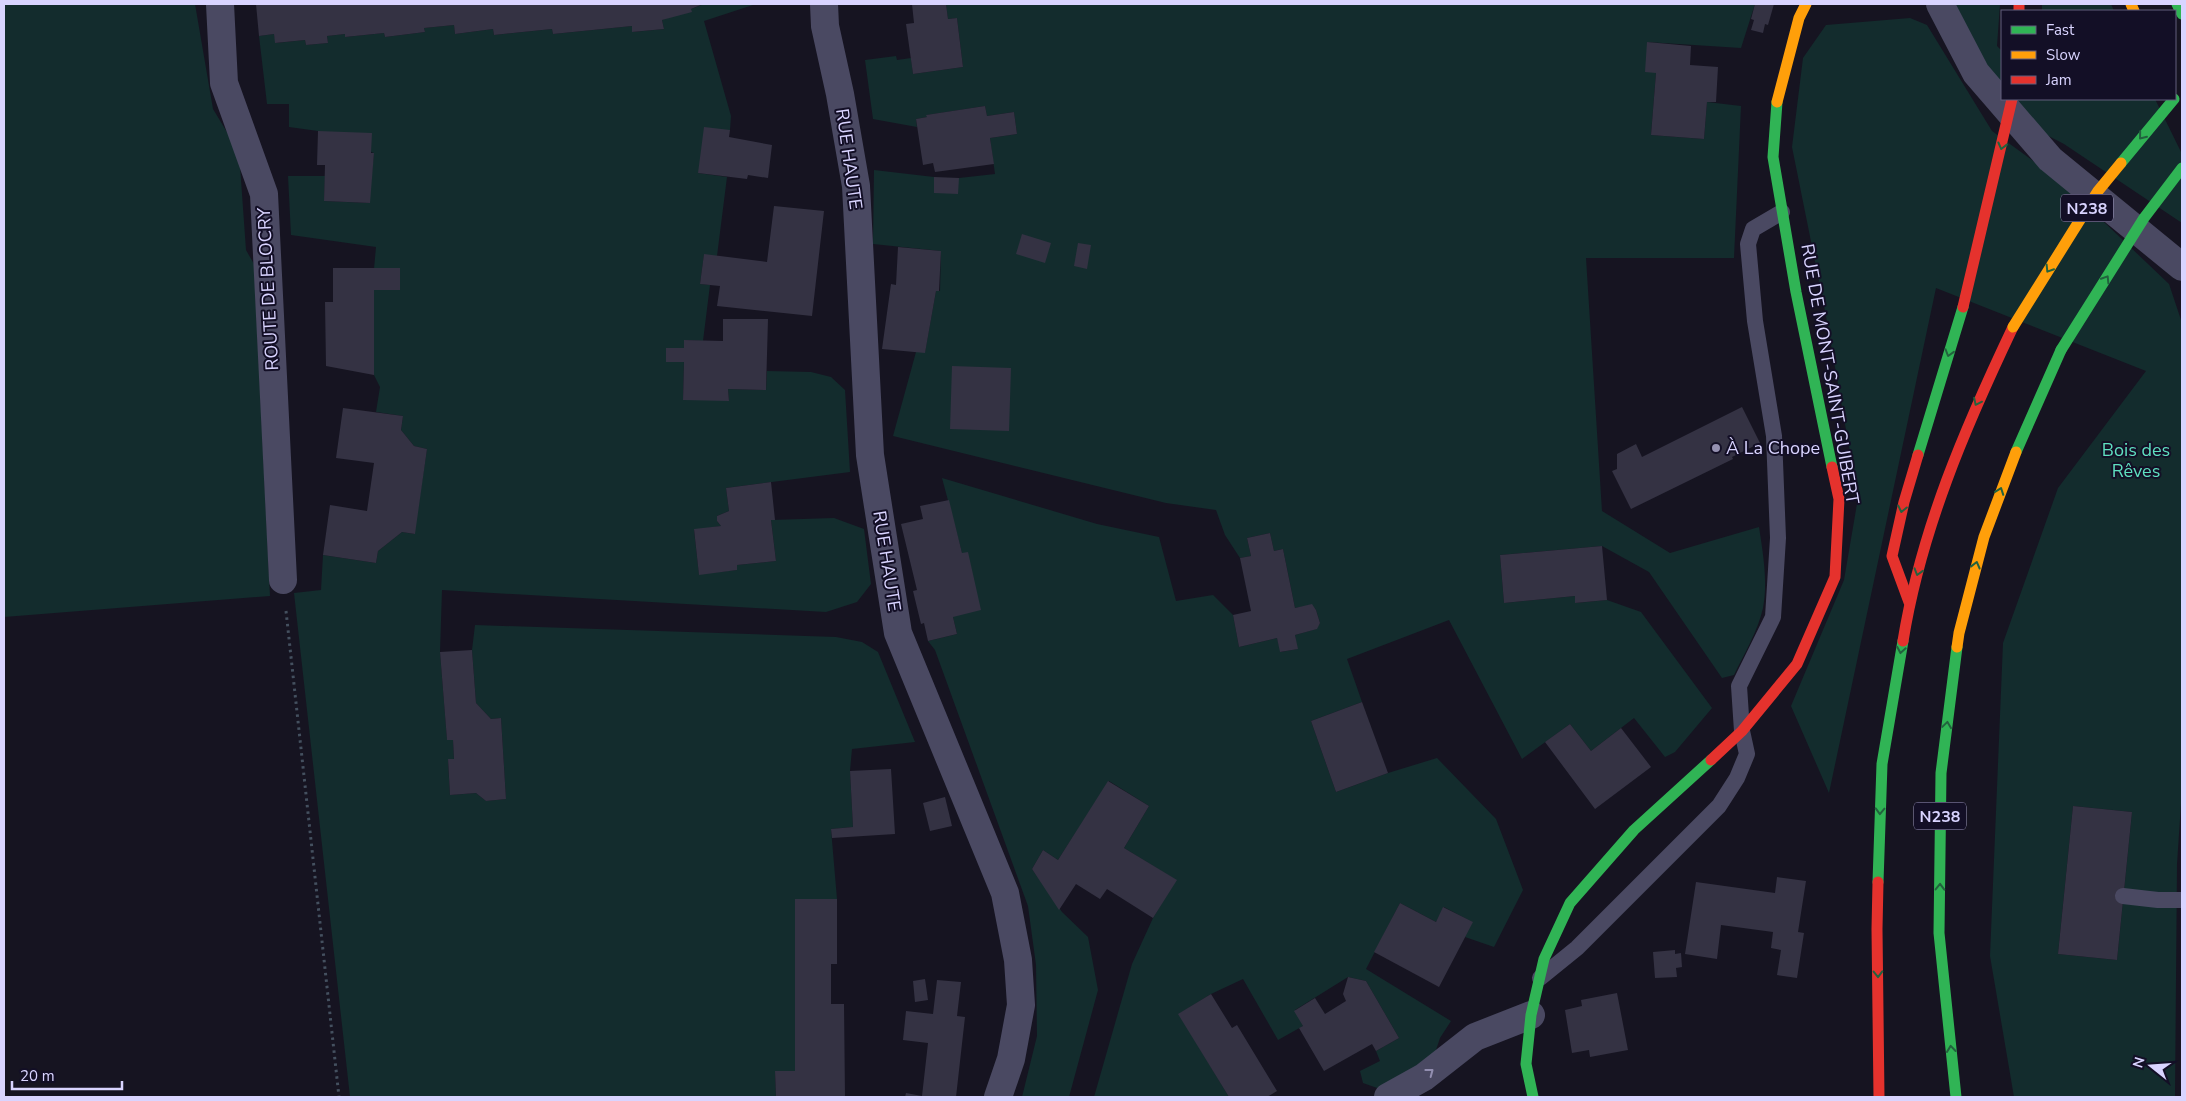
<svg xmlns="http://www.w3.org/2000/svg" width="2186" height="1101" font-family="'Nunito Sans',sans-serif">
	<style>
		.green { fill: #132c2d; fill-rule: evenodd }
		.building { fill: #343243 }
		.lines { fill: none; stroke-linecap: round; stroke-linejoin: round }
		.path { stroke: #44505f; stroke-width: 3; stroke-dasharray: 2.5 4; stroke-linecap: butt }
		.lane { stroke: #4a4962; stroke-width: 16 }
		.street { stroke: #4a4962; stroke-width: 28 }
		.fast { stroke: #30b455; stroke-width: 11 }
		.slow { stroke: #ff9f0a; stroke-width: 11 }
		.jam { stroke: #e5322d; stroke-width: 11 }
		.fast-bridge { stroke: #30b455; stroke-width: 11 }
		.slow-bridge { stroke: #ff9f0a; stroke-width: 11 }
		.jam-bridge { stroke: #e5322d; stroke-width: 11 }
		.oneway { stroke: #22623e }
		.oneway2 { stroke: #928eb0 }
		.poi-dot { fill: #9591b1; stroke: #130f26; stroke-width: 2 }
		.labels { text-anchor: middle; stroke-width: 4; stroke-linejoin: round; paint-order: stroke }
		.shield { fill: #130f26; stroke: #9e99be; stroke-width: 1 }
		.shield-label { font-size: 16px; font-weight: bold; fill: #d9d4ff }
		.street-label { font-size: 18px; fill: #d9d4ff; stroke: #130f26 }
		.poi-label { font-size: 18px; fill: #d9d4ff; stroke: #130f26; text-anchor: start }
		.park-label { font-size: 18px; fill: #5fe0c0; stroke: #130f26 }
	</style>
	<rect width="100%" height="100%" fill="#161421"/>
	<g class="green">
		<path d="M4 4H195L213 109 239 152 246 250 254 264 270 596 4 617Z"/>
		<path d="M704 4H756L704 21 731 116 730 130 698 173 727 177 717 256 704 255 700 284 710 285 703 341 685 340 684 348H666V361L684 362 683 400H729L728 389 766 390 767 371 811 372 831 377 845 390 850 472 726 488 729 511 717 516V521L721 526 694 530 699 574 737 570V565L776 561 771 520 834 518 864 529 871 584 857 602 826 612 442 590 440 652 447 739 453 740 454 759 448 760 450 795 476 793 486 801 506 799 501 718 491 719 476 703 472 650 475 625 836 637 862 642 878 652 915 742 852 749 850 771 853 827 831 829 837 899 795 1071H775L776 1097H350L294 593 321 590 323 555 376 563 378 551 402 532 414 534 427 449 414 446 401 430 403 416 376 412 380 387 374 375V290H400V268L374 269 376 247 291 235 288 176H325L324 201 369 203 374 153 318 131 289 127V104H267L259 36 274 34 276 43 305 40 306 45 328 43 327 36 345 34V37L384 33 385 37 425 32 424 28 454 25 455 34 493 29 494 35 552 29 553 34 632 26 633 32 664 29 662 20Z"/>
		<path d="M946 4H1755L1741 48 1647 42 1656 73 1651 135 1704 139 1707 102 1741 106 1734 258H1586L1602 511 1670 553 1759 527C1763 553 1768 582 1763 608 1758 631 1744 654 1734 675L1722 678 1649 572 1602 546 1500 555 1504 603 1575 596 1576 603 1607 600 1641 612 1712 708 1675 752 1665 757 1634 718 1591 751 1570 724 1522 759 1449 620 1347 659 1362 702 1311 721 1336 792 1388 773 1437 758 1496 819 1523 890 1494 947 1465 937 1472 922 1444 907 1436 922 1400 903 1366 969 1451 1021 1440 1038 1433 1059 1380 1089 1363 1083 1360 1071 1380 1061 1376 1051 1399 1038 1366 981 1348 977 1295 1010 1303 1026 1278 1040 1243 979 1211 994 1179 1014 1229 1097H1094L1132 964 1153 918 1176 880 1124 848 1149 806 1109 781 1058 860 1043 850 1032 869 1062 912 1088 937 1098 990 1069 1097H1022L1037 1036 1036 965 1028 906 935 650 928 641 957 634 953 617 962 553 942 478 1097 524 1159 537 1176 601 1213 595 1233 615 1239 647 1277 638 1281 652 1297 649 1295 635 1316 629 1320 623 1316 610 1312 605 1295 608 1283 549 1274 551 1270 533 1247 538 1251 556 1240 558 1225 535 1216 510 1166 503 893 436 916 352H925L936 291H940L941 251 873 244 874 170 934 177V193L959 178 995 174 990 138 1017 134 1014 112 987 116 985 106 927 115V117L916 119 917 127 873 119 865 60 896 56 897 60 911 58 913 74 963 67 957 18 948 19Z"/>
		<path d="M1951 4H2000L1997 46 2002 51V84L1981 58Z"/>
		<path d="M2042 4H2111L2114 11H2042Z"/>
		<path d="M1910 18 1927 25 1992 131 2062 182 2169 284 2182 323V789L2177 864 2175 1097H2014L1990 956 2003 643 2058 488 2146 371 1936 288 1829 793 1791 706 1844 580 1858 498 1826 316 1792 147 1803 58 1826 25ZM2073 806 2132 812 2117 960 2058 954Z"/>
		<path d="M2014 99H2155L2182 154V223L2064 144 2039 131Z"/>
	</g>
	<g class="building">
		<path d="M256 4H703L691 9 692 12 662 20 664 29 632 32V26L553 34 552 29 494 35 493 29 455 34 454 25 424 28 425 32 385 37 384 33 345 37V34L327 36 328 43 306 45 305 40 275 43 274 34 259 36Z"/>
		<path d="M912 4H946L948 19 957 18 963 67 913 74 906 24 914 23Z"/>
		<path d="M1755 4H1774L1768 25 1765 24 1763 33 1751 30 1754 20 1751 19Z"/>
		<path d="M1647 42 1691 46 1690 65 1718 67 1716 102H1707L1704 139 1651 135 1656 73 1645 72Z"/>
		<path d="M985 106 987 116 1014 112 1017 134 990 138 994 164 935 172 933 163 923 165 916 119 927 117 926 115Z"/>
		<path d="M704 127 730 130 729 137 772 145 768 178 748 175 747 179 698 173Z"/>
		<path d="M318 131 372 133 371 153H374L370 203 324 201 325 165H317Z"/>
		<path d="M934 177 959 178 958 194 934 193Z"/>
		<path d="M774 206 824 211 812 316 717 306 720 286 700 284 704 254 767 262Z"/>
		<path d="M1022 234 1051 243 1045 263 1016 254Z"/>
		<path d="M1078 243 1091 245 1087 269 1074 266Z"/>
		<path d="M898 247 941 251 939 291H936L925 353 882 349 891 284 896 285Z"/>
		<path d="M333 268H400V290H374V375L326 366 325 302H333Z"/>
		<path d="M723 319H768L766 390 728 389 729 401 683 400 684 362H666V348H684V340L723 341Z"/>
		<path d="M952 366 1011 368 1009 431 950 429Z"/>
		<path d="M1742 407 1760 443 1732 457 1733 459 1631 509 1612 471 1617 469V454L1636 444 1642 457Z"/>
		<path d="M343 408 403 416 401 430 414 446 427 449 415 534 402 532 378 551 376 563 323 555 330 505 367 511 374 463 336 458Z"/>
		<path d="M771 482 775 520H771L776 561 737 565V570L699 575 694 529 721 526 717 521V516L729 511 726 488Z"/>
		<path d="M949 500 962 553 968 552 981 610 953 617 957 634 928 641 924 623 921 624 913 591 917 590 901 524 923 519 920 506Z"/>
		<path d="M1270 533 1274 551 1283 549 1295 608 1312 604 1316 610 1320 623 1317 629 1295 635 1298 649 1280 652 1277 638 1239 647 1233 615 1251 611 1240 558 1251 556 1247 538Z"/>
		<path d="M1602 546 1607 600 1575 603V596L1504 603 1500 555Z"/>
		<path d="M472 650 476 703 491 719 501 718 506 799 486 801 476 793 450 795 448 759H454L453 740H447L440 652Z"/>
		<path d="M1362 702 1388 773 1336 792 1311 721Z"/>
		<path d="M1570 724 1591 751 1621 728 1651 767 1595 809 1545 742Z"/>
		<path d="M891 769 895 834 832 838 831 829 853 827 850 771Z"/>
		<path d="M1108 781 1149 806 1124 848 1177 880 1153 918 1107 889 1100 899 1076 884 1059 910 1032 869 1043 850 1058 860Z"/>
		<path d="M945 797 952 826 930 831 923 803Z"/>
		<path d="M2073 806 2132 812 2117 960 2058 954Z"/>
		<path d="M1777 877 1806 881 1798 932 1804 933 1797 978 1777 975 1781 950 1771 948 1773 932 1721 925 1717 959 1685 954 1696 882 1775 893Z"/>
		<path d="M795 899H837V964H831V1004H844L845 1097H776L775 1071H795Z"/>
		<path d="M1400 903 1436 922 1443 907 1473 922 1439 987 1374 952Z"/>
		<path d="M1675 950V954L1681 953 1682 967 1676 968 1677 977 1655 978 1653 952Z"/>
		<path d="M1348 977 1366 981 1399 1038 1376 1051 1372 1044 1324 1071 1299 1028 1303 1026 1294 1011 1315 998 1325 1014 1346 1001 1343 994Z"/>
		<path d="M925 979 928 1000 915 1002 913 981Z"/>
		<path d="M937 980 961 982 957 1016 965 1017 956 1097H905L906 1093 922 1096 928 1043 903 1040 906 1011 933 1014Z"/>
		<path d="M1617 993 1628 1050 1590 1057 1589 1050 1572 1053 1565 1010 1582 1006 1581 1000Z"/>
		<path d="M1211 994 1232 1028 1237 1025 1277 1091 1267 1097H1229L1178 1014Z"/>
	</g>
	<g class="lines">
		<path class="path" d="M286 611 339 1097"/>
		<g class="lane">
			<path d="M2123 896 2158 900H2182"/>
			<path d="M1540 978 1577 948 1719 806 1737 778 1747 754 1742 731 1739 686 1773 617 1778 538 1774 436 1755 321 1748 244 1753 229 1782 212"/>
		</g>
		<g class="street">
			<path d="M220 4 224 83 264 194 283 580"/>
			<path d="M824 4 825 26 840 94 856 186 870 455 898 633 1005 893 1018 960 1021 1005 1011 1059 998 1097"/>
			<path d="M1940 4 1976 73 2050 159 2182 267"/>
			<path d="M1388 1097 1424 1077 1475 1037 1531 1015"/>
		</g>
		<g class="fast">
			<path d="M2177 4 2182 14"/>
			<path d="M1777 102 1773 157 1796 292 1832 467"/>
			<path d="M2016 452 2061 350"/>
			<path d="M1918 455 1963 307"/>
			<path d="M1878 882 1882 764 1903 641"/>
			<path d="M1533 1097 1526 1064 1531 1015 1544 959 1570 903 1634 830 1711 760"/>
			<path d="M1956 1097 1939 933 1941 773 1957 647"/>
		</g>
		<g class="slow">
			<path d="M2131 4 2134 11"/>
			<path d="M1777 102 1799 18 1806 4"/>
			<path d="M1957 647 1959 633 1984 537 2016 452"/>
		</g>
		<g class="jam">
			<path d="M2019 4V11"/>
			<path d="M1909 602 1892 556 1904 502 1918 455"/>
			<path d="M1903 641C1921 530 1965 428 2013 327"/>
			<path d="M1711 760 1742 731 1797 664 1835 577 1839 499 1832 467"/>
			<path d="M1878 882 1877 929 1879 1097"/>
		</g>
		<g class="fast-bridge">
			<path d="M2121 163 2174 99"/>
			<path d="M2061 350 2144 218 2182 168"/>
		</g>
		<path class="slow-bridge" d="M2013 327 2098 191 2121 163"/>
		<path class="jam-bridge" d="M1963 307 2012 99"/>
	</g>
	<defs><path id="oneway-chevron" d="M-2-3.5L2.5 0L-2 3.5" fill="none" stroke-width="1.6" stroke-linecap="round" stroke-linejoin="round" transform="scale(1.25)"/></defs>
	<g class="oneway">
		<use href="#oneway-chevron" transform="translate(2142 136) rotate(129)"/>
		<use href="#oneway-chevron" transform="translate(2002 146) rotate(104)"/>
		<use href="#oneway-chevron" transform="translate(2049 269) rotate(122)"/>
		<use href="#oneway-chevron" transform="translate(2106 279) rotate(-58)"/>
		<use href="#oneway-chevron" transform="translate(1949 353) rotate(107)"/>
		<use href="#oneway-chevron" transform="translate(1977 402) rotate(116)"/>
		<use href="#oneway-chevron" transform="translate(2000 491) rotate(-70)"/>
		<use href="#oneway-chevron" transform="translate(1902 509) rotate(102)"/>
		<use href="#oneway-chevron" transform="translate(1976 565) rotate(-76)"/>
		<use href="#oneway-chevron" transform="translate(1918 572) rotate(107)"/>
		<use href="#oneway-chevron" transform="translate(1901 650) rotate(100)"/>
		<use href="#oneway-chevron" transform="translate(1947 725) rotate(-82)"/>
		<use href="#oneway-chevron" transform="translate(1880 811) rotate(92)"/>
		<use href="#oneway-chevron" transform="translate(1940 887) rotate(-89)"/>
		<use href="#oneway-chevron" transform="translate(1878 974) rotate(89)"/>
		<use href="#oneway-chevron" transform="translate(1951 1049) rotate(-96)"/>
	</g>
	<use class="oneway2" href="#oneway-chevron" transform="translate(1430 1072) rotate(-37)"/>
	<circle class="poi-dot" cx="1716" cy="448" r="5"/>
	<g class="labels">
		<g class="shield">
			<rect x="2061" y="194.5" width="52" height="27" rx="4"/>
			<rect x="1914" y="802.5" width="52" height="27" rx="4"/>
		</g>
		<g class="shield-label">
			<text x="2087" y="214">N238</text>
			<text x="1940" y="822">N238</text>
		</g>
		<g class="street-label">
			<text transform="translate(849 159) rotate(82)" y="6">RUE HAUTE</text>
			<text transform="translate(268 289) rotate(-93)" y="6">ROUTE DE BLOCRY</text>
			<text transform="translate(1830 374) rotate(80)" y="6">RUE DE MONT-SAINT-GUIBERT</text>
			<text transform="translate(887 561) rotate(81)" y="6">RUE HAUTE</text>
		</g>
		<g class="poi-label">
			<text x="1726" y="454">À La Chope</text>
		</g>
		<g class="park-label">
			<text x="2136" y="456">Bois des<tspan x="2136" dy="21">Rêves</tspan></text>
		</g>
	</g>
	<rect width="2186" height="1101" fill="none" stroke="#d9d4ff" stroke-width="10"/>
	<rect x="2001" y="10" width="175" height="90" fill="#130f26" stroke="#625e7d"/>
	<rect x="2011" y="26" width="25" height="8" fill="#30b455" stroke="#625e7d"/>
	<text x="2046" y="35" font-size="15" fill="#d9d4ff">Fast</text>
	<rect x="2011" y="51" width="25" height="8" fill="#ff9f0a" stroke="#625e7d"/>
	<text x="2046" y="60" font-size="15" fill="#d9d4ff">Slow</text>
	<rect x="2011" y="76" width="25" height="8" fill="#e5322d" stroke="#625e7d"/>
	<text x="2046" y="85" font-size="15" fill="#d9d4ff">Jam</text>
	<g transform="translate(2151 1066) rotate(287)" stroke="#130f26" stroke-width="4" paint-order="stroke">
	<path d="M0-4L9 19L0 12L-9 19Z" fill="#d9d4ff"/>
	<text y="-8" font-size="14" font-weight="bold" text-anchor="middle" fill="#d9d4ff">N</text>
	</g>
	<path d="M12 1081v8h110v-8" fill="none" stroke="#d9d4ff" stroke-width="2.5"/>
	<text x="20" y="1081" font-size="15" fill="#d9d4ff" stroke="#130f26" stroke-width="4" paint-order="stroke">20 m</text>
</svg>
